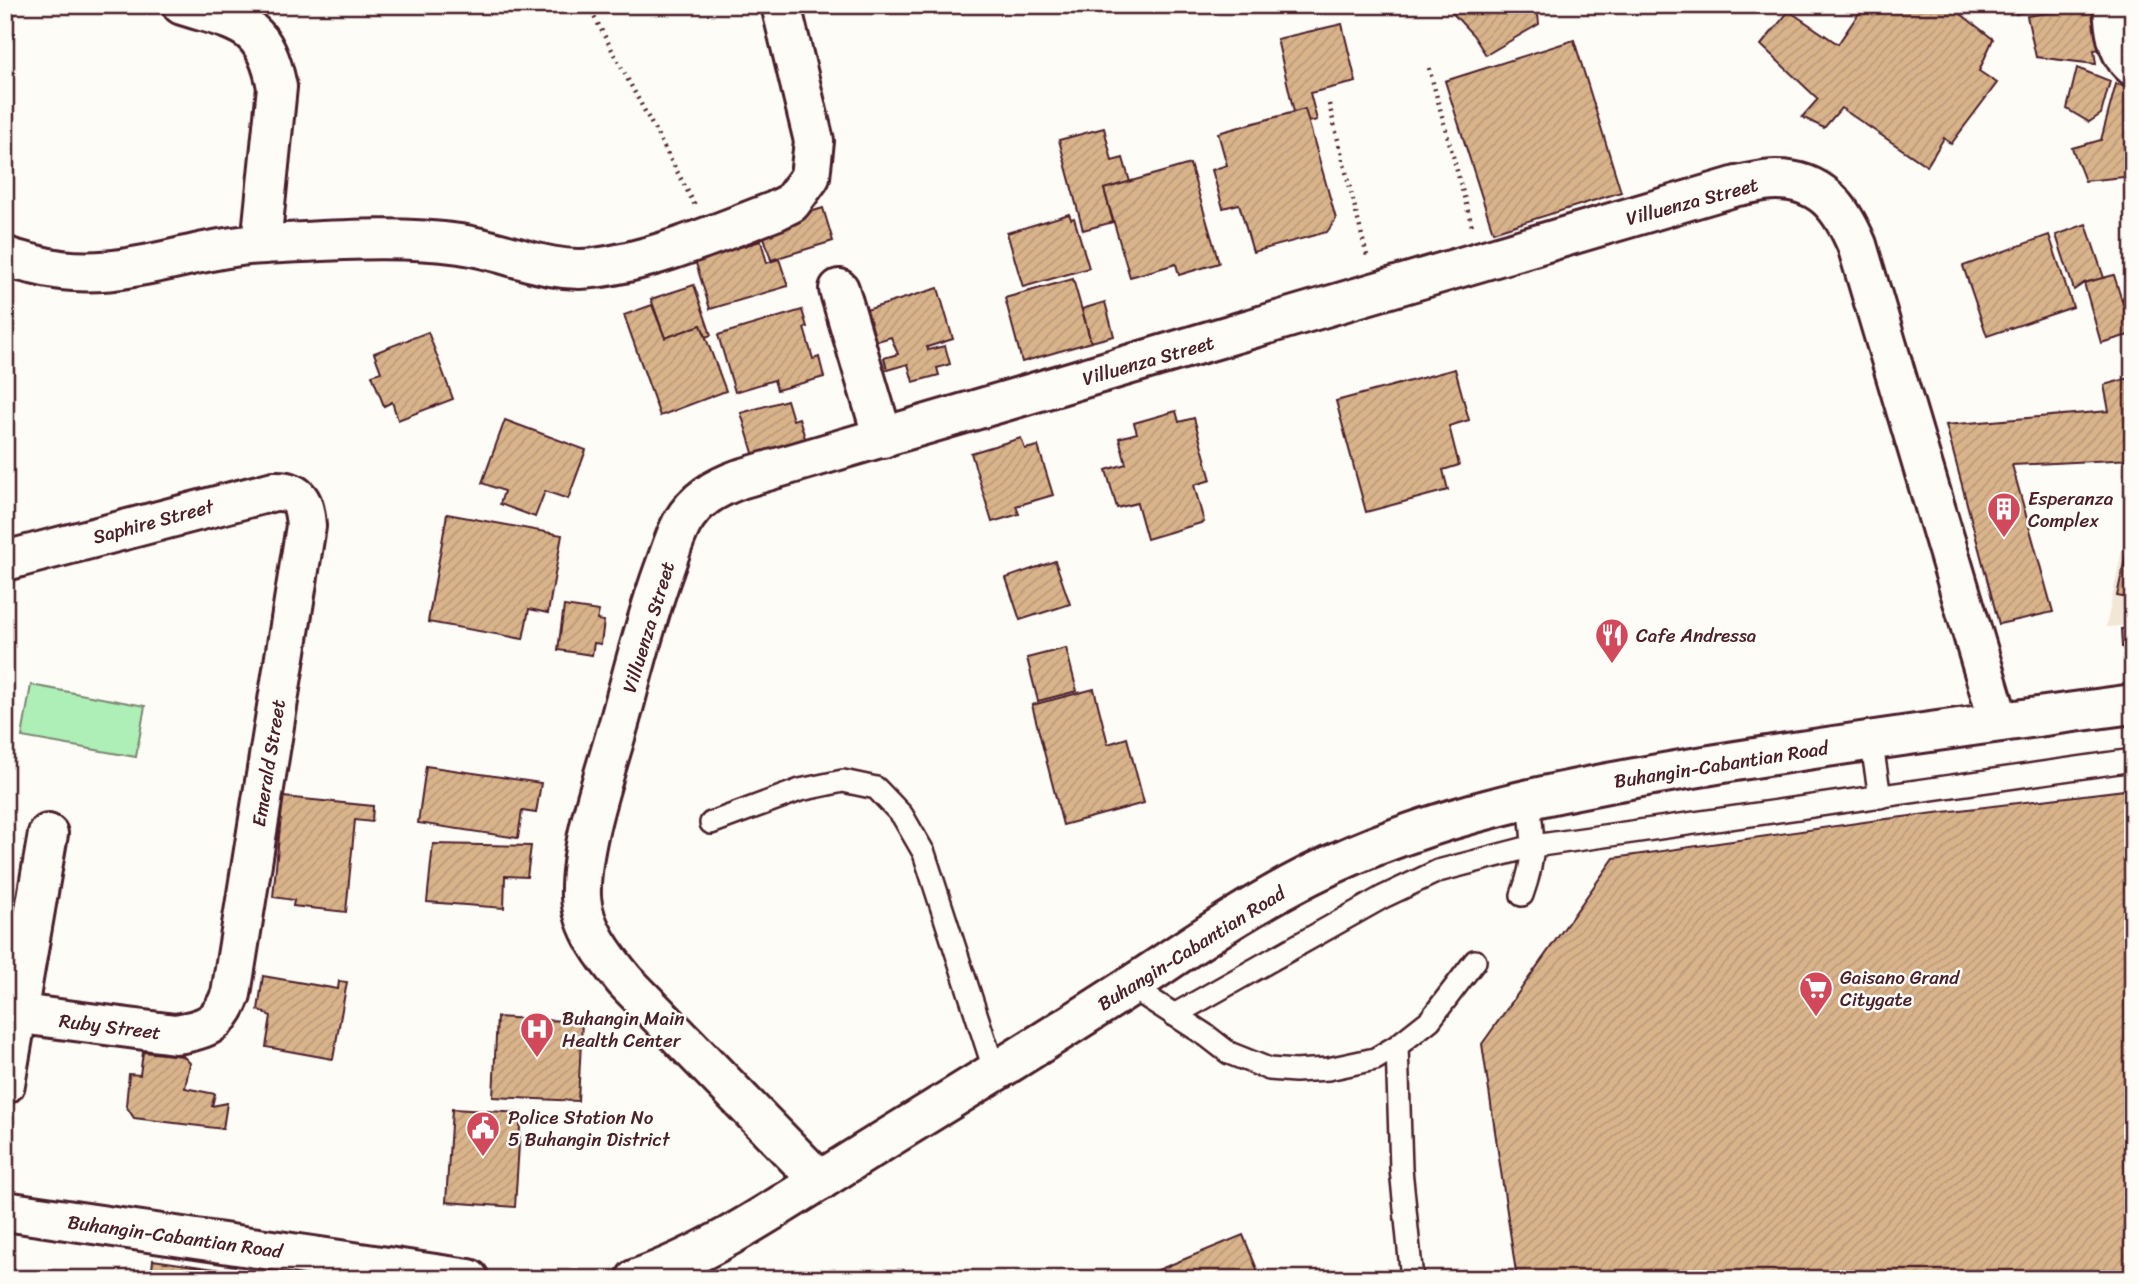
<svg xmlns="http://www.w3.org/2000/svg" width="2138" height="1284" font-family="Sriracha,sans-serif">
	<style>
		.built { fill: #f2e6d7 }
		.grass { fill: #aeeeb7; stroke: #7c8671; stroke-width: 2 }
		.building { fill: url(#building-hatch); stroke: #4a1f2b; stroke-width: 2 }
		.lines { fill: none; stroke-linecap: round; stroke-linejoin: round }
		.service-casing { stroke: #4a1f2b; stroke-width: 26 }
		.minor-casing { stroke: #4a1f2b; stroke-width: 44 }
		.secondary-casing { stroke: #4a1f2b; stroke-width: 44 }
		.path { stroke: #4a1f2b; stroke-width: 4.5; stroke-dasharray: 2 5; stroke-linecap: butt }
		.service { stroke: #fdfcf7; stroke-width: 21 }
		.minor { stroke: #fdfcf7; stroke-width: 38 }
		.secondary { stroke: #fdfcf7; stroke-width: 38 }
		.labels { text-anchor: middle; stroke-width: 5; stroke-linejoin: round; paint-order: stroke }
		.street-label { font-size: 19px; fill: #4a1f2b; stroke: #fdfcf7 }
		.poi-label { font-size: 19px; fill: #4a1f2b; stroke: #fdfcf7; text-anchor: start }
	</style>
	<defs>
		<pattern id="building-hatch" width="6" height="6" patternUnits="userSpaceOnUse" patternTransform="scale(1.75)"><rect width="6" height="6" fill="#d9b48b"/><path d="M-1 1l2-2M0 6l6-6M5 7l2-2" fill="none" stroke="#bc9a78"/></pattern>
	</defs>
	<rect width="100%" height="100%" fill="#fdfcf7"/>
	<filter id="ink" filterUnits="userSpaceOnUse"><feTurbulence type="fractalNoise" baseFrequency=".0143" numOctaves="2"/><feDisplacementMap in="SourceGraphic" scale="14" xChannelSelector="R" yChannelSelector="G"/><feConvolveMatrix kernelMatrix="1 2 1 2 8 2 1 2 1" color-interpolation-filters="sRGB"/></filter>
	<g filter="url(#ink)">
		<path class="built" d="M2133 497V625L2106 627Z"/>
		<path class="grass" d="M31 685 145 706 136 757 22 737Z"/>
		<g class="building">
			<path d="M1445 5H1537L1539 24 1486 55 1473 35Z"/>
			<path d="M1852 5H1967L1961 14 1993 39 1979 71 1997 83 1951 144 1944 138 1927 166 1841 108 1824 128 1802 117 1818 99 1761 45 1789 11 1838 44 1859 13Z"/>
			<path d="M2013 5H2051L2016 14Z"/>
			<path d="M2098 5 2103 46 2100 49 2094 50 2096 64 2036 57 2027 16Z"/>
			<path d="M1342 24 1356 82 1310 93 1317 120 1297 125 1277 39Z"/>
			<path d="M1574 40 1621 192 1493 232 1445 81Z"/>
			<path d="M2077 68 2110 81 2101 114 2089 122 2067 109Z"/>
			<path d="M2116 84 2133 88V176L2085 181 2072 148 2101 140Z"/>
			<path d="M1305 109 1336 219 1327 232 1253 252 1239 204 1223 208 1212 170 1227 165 1218 133Z"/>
			<path d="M1104 128 1112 161 1123 158 1130 182 1104 189 1113 222 1083 230 1059 140Z"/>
			<path d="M1190 164 1219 263 1179 275 1176 264 1130 277 1104 189Z"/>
			<path d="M823 208 833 241 771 260 761 227Z"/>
			<path d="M1069 214 1071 219 1074 218 1089 268 1023 287 1007 233Z"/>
			<path d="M2086 224 2104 278 2084 283 2074 290 2056 235Z"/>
			<path d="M2049 235 2073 307 1987 336 1963 266Z"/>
			<path d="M761 241 767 263 779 259 788 286 710 309 695 260Z"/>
			<path d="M2114 275 2132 334 2101 343 2084 283Z"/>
			<path d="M1073 279 1091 342 1022 362 1005 298Z"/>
			<path d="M2133 279V304L2122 300Z"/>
			<path d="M694 285 711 335 706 337 701 325 665 338 651 299Z"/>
			<path d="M938 288 953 339 927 347 928 350 945 346 950 364 937 368 939 375 913 382 908 364 887 370 884 358 898 354 891 337 861 346 863 311Z"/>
			<path d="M1105 302 1114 336 1091 342 1082 309Z"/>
			<path d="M652 305 665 338 701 325 726 391 660 416 624 315Z"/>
			<path d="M802 310 807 327 804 328 813 359 819 357 824 377 777 390 774 380 735 392 718 335Z"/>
			<path d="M428 332 453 399 398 420 392 402 384 406 372 375 381 372 374 353Z"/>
			<path d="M1455 369 1469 420 1449 426 1459 465 1443 470 1448 490 1366 512 1336 401Z"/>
			<path d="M2133 377V459L2012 465 2053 612 1999 624 1946 425 2109 411 2104 385Z"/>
			<path d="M787 400 793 420 799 418 809 451 757 466 741 413Z"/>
			<path d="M1176 411 1179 422 1194 418 1211 480 1194 485 1204 522 1147 539 1137 503 1117 508 1106 470 1126 464 1119 438 1137 433 1134 423Z"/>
			<path d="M505 420 586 450 568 499 545 491 535 517 500 504 504 491 482 483Z"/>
			<path d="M1021 438 1025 449 1038 446 1053 495 1016 506 1019 514 992 522 971 453Z"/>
			<path d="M447 514 562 535 548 613 529 609 523 639 428 622Z"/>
			<path d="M2133 522V599L2117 596Z"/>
			<path d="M1055 561 1070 604 1020 620 1006 578Z"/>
			<path d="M564 606 599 611 597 620 604 621 601 644 594 643 592 655 558 650Z"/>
			<path d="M2133 628V647H2122L2121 629Z"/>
			<path d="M1066 648 1077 691 1038 701 1027 658Z"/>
			<path d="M1094 689 1108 744 1127 738 1144 803 1063 825 1032 705Z"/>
			<path d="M426 766 541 783 536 813 522 811 518 838 418 823Z"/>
			<path d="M2133 789V1279H1517L1482 1044 1614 858 1878 820Z"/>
			<path d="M283 797 373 806 372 822 355 820 346 912 293 906 294 900 273 897Z"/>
			<path d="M433 844 531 846 527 877 505 876 504 908 427 902Z"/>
			<path d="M263 976 338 989 339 981 347 982 333 1059 266 1047 271 1016 258 1010Z"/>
			<path d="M497 1017 582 1022 578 1101 493 1097Z"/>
			<path d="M143 1052 183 1056 190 1063 185 1088 215 1094 212 1106 227 1103 223 1129 134 1118 126 1106 129 1074 140 1075Z"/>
			<path d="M452 1109 521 1113 515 1207 446 1202Z"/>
			<path d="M1243 1235 1261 1279H1136Z"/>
			<path d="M153 1260 243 1273 242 1279H151Z"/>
		</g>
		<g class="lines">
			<g class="service-casing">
				<g id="service">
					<path d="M1871 739 1880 797"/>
					<path d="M711 823 800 790 843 781 876 788 902 815 924 853 995 1072"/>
					<path d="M1522 895C1536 857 1534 837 1528 798"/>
					<path d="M1130 986 1207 1036 1229 1053 1269 1069 1295 1071 1328 1069 1375 1059 1397 1046 1430 1020 1475 961"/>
					<path d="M1174 1015 1383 897 1438 871 1534 846 2133 760"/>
					<path d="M1397 1046 1401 1169 1412 1279"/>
				</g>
			</g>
			<g class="minor-casing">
				<g id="minor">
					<path d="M182 5C239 23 264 21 277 87L261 244"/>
					<path d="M2113 5C2114 26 2116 52 2133 66"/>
					<path d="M5 256C15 261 25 262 36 265 117 287 185 247 265 244 329 241 396 235 460 244 505 250 548 274 594 268 653 261 719 232 775 211L791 203 810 177 814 141 781 5"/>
					<path d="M839 289 883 438"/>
					<path d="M5 561 274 491C300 490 304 502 306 526L231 994C220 1024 206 1030 175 1034L5 1012"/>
					<path d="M5 1084 48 834"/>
					<path d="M820 1181 625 981C606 958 583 929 581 897 579 844 607 768 621 716 634 668 646 619 663 572 669 556 674 538 682 523 696 499 715 488 740 479L1737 186C1749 184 1763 180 1776 180 1821 180 1841 207 1857 245L1999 722"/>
				</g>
			</g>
			<g class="secondary-casing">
				<g id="secondary">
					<path d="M5 1211 469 1279"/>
					<path d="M636 1279C713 1252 782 1204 851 1161 944 1103 1037 1047 1129 987 1188 948 1246 907 1310 875 1440 810 1570 789 1711 765 1851 742 1992 723 2133 704"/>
				</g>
			</g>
			<g class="path">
				<path d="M588 5 695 205"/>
				<path d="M1429 68 1472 226"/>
				<path d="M1329 104 1367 256"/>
			</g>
			<use href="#service" class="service"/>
			<use href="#minor" class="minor"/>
			<use href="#secondary" class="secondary"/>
		</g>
	</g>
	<defs>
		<g id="building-pin" transform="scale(1.75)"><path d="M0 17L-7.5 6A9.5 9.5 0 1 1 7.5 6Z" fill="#d1495b" stroke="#fdfcf7"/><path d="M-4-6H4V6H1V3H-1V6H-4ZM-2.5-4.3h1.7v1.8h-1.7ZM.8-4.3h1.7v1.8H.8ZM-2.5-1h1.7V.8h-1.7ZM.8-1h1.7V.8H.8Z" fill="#fff"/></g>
		<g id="restaurant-pin" transform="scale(1.75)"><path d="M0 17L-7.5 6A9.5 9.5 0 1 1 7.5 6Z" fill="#d1495b" stroke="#fdfcf7"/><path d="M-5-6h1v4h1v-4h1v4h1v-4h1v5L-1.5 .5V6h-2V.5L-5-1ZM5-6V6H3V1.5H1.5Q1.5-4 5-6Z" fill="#fff"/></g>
		<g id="supermarket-pin" transform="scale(1.75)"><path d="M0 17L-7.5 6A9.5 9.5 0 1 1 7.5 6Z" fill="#d1495b" stroke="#fdfcf7"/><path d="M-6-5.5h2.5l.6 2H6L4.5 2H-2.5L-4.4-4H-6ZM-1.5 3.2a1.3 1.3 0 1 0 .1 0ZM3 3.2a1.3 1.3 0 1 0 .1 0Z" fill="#fff"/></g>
		<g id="hospital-pin" transform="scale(1.75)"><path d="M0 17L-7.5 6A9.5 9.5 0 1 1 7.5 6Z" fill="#d1495b" stroke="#fdfcf7"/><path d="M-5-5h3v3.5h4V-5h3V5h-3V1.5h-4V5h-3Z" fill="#fff"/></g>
		<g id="civic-pin" transform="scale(1.75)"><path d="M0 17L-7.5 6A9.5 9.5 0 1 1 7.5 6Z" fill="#d1495b" stroke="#fdfcf7"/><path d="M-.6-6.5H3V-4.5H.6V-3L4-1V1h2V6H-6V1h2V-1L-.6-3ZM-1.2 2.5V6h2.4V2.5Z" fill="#fff"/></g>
	</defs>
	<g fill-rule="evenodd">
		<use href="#building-pin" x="2004" y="509"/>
		<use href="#restaurant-pin" x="1612" y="635"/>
		<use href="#supermarket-pin" x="1816" y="988"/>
		<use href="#hospital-pin" x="537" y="1029"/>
		<use href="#civic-pin" x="483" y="1128"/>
	</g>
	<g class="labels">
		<g class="street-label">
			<text transform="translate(1692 201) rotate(-15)" y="7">Villuenza Street</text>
			<text transform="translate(1148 360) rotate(-16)" y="7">Villuenza Street</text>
			<text transform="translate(153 521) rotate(-15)" y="7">Saphire Street</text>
			<text transform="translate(648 627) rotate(-73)" y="7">Villuenza Street</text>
			<text transform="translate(268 763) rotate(-81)" y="7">Emerald Street</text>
			<text transform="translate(1721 764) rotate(-9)" y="7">Buhangin-Cabantian Road</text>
			<text transform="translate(1191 948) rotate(-32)" y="7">Buhangin-Cabantian Road</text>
			<text transform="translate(110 1026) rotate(7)" y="7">Ruby Street</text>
			<text transform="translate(175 1236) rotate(8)" y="7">Buhangin-Cabantian Road</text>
		</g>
		<g class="poi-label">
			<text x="2028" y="505">Esperanza<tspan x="2028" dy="22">Complex</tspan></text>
			<text x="1636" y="642">Cafe Andressa</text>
			<text x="1840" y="984">Gaisano Grand<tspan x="1840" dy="22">Citygate</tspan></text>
			<text x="562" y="1025">Buhangin Main<tspan x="562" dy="22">Health Center</tspan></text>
			<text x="508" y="1124">Police Station No<tspan x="508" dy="22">5 Buhangin District</tspan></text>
		</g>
	</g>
	<rect width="2138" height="1284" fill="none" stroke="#fdfcf7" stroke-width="28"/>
	<rect x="14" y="14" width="2110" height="1256" fill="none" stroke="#4a1f2b" stroke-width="2.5" filter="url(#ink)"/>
</svg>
